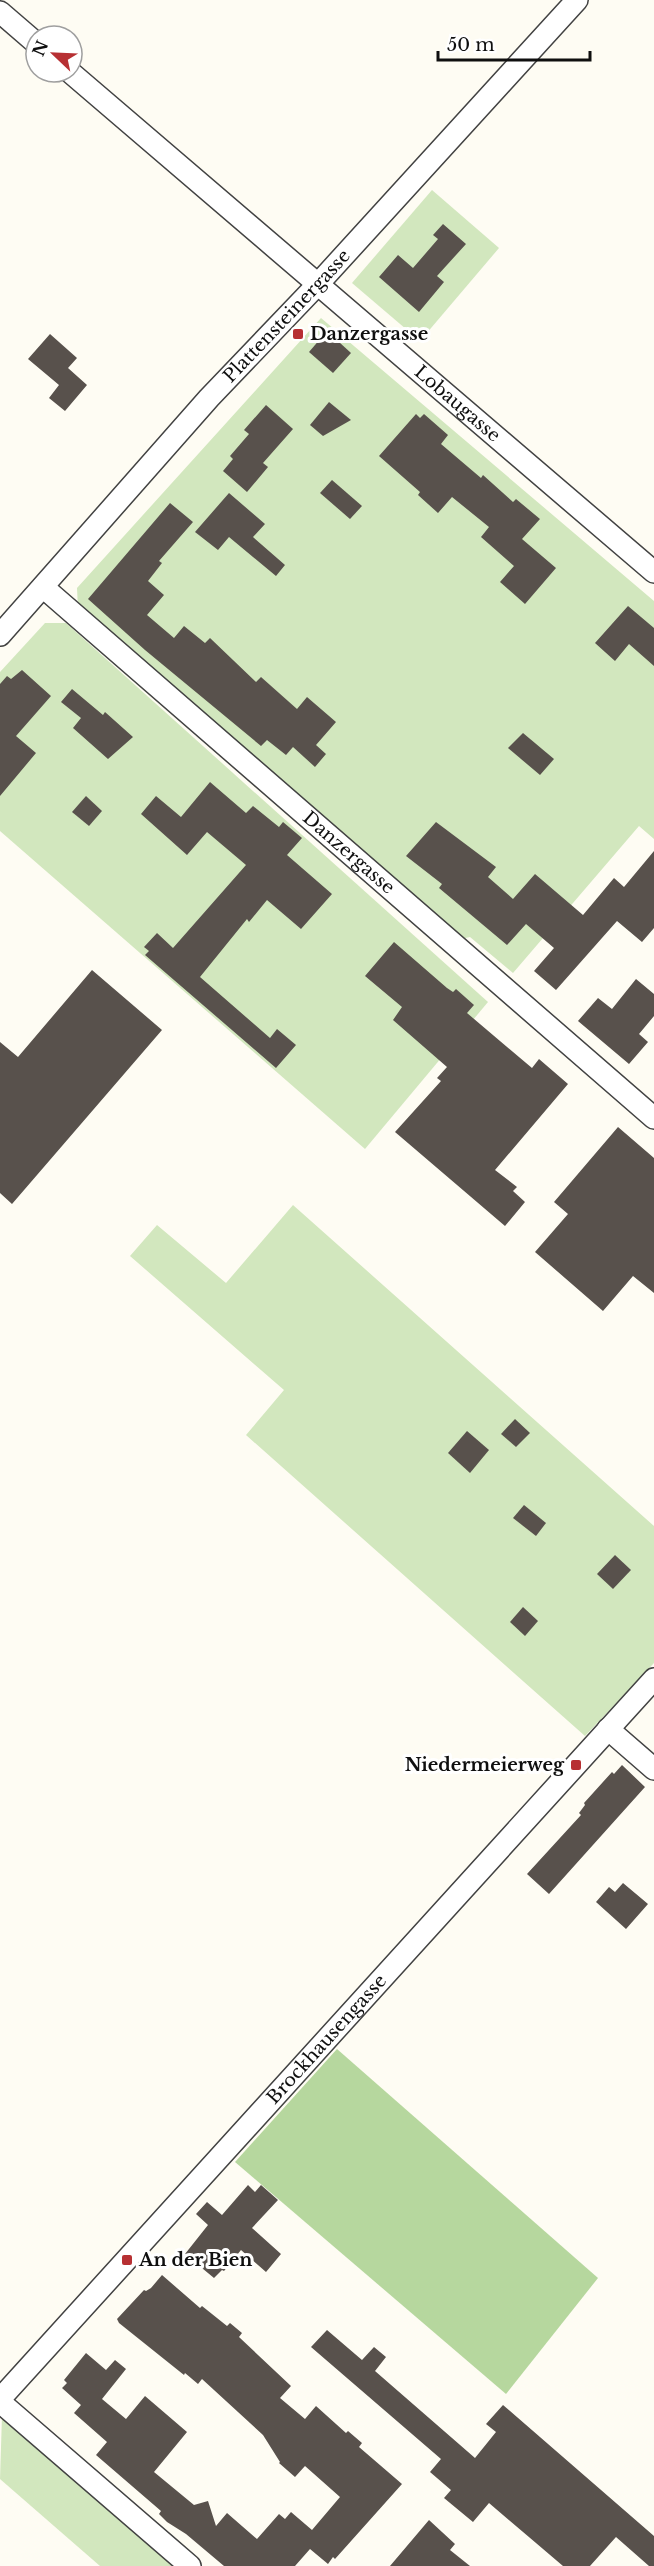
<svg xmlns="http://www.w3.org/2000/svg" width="654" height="2566" font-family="'Libre Baskerville',serif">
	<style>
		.green { fill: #d2e7be }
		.forest { fill: #b6d79e }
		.building { fill: #58514c }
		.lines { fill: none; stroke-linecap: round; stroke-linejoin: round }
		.minor-casing { stroke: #424242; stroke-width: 24 }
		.minor { stroke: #fff; stroke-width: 21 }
		.poi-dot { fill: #b73033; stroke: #fff; stroke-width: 2 }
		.labels { text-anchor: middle; stroke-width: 6; stroke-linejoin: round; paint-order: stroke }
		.street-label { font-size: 18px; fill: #0f0f0f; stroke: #fff }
		.poi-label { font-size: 18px; font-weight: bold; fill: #0f0f0f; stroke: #fff; text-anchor: start }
	</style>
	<rect width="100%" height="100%" fill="#fefcf3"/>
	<g class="green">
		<path d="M432 190 499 248 420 341 352 283Z"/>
		<path d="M321 318 654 601V839L639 826 513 973 470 937 461 939 78 609 77 588Z"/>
		<path d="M45 623H66L488 1002 365 1149 0 831V672Z"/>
		<path d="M293 1205 654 1526V1663L585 1736 246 1435 284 1390 130 1256 157 1225 226 1283Z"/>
		<path d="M2 2416 177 2566H100L0 2479Z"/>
	</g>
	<path class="forest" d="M337 2049 598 2278 506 2394 235 2162Z"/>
	<g class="building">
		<path d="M443 224 466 244 437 276 444 282 419 312 379 277 398 255 413 268 438 239 433 235Z"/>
		<path d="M327 331 351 353 333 373 309 352Z"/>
		<path d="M50 334 77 358 68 368 87 385 65 411 49 398 59 385 28 359Z"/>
		<path d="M329 402 351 420 323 436 310 425Z"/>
		<path d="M266 405 293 429 263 463 268 467 247 492 223 471 233 459 230 456 249 434 244 430Z"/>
		<path d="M416 414 420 418 424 414 448 435 441 444 481 478 483 475 513 502 516 499 540 519 522 539 556 568 525 604 500 582 514 566 481 537 489 527 452 497 438 513 418 495 420 492 379 456Z"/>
		<path d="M332 480 362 506 350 519 320 493Z"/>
		<path d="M229 493 265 524 253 537 285 565 276 576 229 537 218 550 195 532Z"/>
		<path d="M170 503 193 522 159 561 162 563 148 581 164 595 147 615 174 638 184 626 205 643 210 638 256 682 261 677 297 709 307 697 336 722 316 745 326 754 315 767 293 747 286 755 267 740 261 746 145 650 88 599Z"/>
		<path d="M628 606 654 628V666L629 644 615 661 595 643Z"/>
		<path d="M22 670 51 696 16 736 36 753 0 796V684L7 676 11 679Z"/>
		<path d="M72 689 103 715 105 712 133 737 108 759 73 728 81 718 61 702Z"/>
		<path d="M523 733 554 759 540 775 508 748Z"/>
		<path d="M210 782 246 813 253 806 279 827 283 822 302 838 287 855 332 894 301 929 267 900 249 922 247 919 200 977 270 1038 277 1029 296 1045 276 1068 145 955 149 951 144 947 157 933 173 948 246 865 207 832 187 855 141 814 156 796 181 817Z"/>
		<path d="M86 796 102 811 89 826 72 812Z"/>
		<path d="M436 822 496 867 488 877 513 899 535 874 583 915 614 878 624 887 654 851V928L642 942 617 921 556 990 534 971 554 948 526 924 507 945 439 888 442 884 406 856Z"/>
		<path d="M394 942 447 988 453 992 456 989 474 1005 467 1013 532 1068 539 1059 568 1084 495 1170 517 1187 513 1191 525 1202 505 1226 395 1132 441 1081 437 1078 447 1067 393 1020 402 1007 365 976Z"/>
		<path d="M92 970 162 1030 12 1204 0 1193V1042L18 1057Z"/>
		<path d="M636 979 654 994V1016L639 1034 648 1042 629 1064 578 1021 598 998 612 1009Z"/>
		<path d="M618 1127 654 1158V1293L633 1276 603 1311 535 1252 568 1214 554 1202Z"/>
		<path d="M515 1419 530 1433 516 1447 501 1434Z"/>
		<path d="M467 1431 489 1450 470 1473 448 1453Z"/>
		<path d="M524 1505 546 1523 536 1536 513 1518Z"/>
		<path d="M615 1555 631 1570 613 1589 597 1574Z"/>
		<path d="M523 1607 538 1621 525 1636 510 1622Z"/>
		<path d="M622 1765 645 1787 549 1894 527 1874 581 1815 579 1813 585 1805 584 1803 612 1772 614 1774Z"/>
		<path d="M623 1883 648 1904 626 1929 596 1902 609 1887 615 1892Z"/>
		<path d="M248 2185 255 2192 261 2185 278 2200 252 2228 281 2254 266 2272 241 2250 224 2271 222 2270 214 2278 185 2254 208 2225 196 2214 207 2202 222 2215Z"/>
		<path d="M162 2275 200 2308 202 2306 227 2326 230 2323 242 2333 239 2337 291 2386 280 2398 305 2419 316 2406 346 2433 348 2431 362 2443 359 2447 402 2484 335 2559 333 2557 328 2564 310 2549 295 2566H224L186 2534 167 2522 159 2514 161 2511 96 2455 107 2442 74 2413 81 2405 62 2388 67 2383 64 2380 86 2353 106 2370 115 2360 126 2369 102 2399 126 2419 145 2396 187 2432 154 2472 194 2505 208 2501 216 2526 227 2513 257 2539 279 2514 285 2519 291 2512 312 2530 340 2497 305 2466 295 2477 279 2463 280 2462 263 2435 202 2379 198 2384 185 2373 184 2375 119 2323 117 2319 144 2290 146 2291 151 2288Z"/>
		<path d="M327 2330 362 2360 374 2347 386 2357 375 2371 475 2458 496 2432 486 2424 503 2405 654 2536V2566H649L616 2537 590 2566H563L489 2503 473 2522 444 2498 451 2490 430 2472 441 2459 311 2347Z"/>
		<path d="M429 2520 455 2544 450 2550 470 2566H390Z"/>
	</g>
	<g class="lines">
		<g class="minor-casing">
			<g id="minor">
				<path d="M0 12 36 43"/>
				<path id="s1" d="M70 72 654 572"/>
				<path id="s2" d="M43 587 654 1118"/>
				<path id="s3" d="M0 635 209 398 318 284 577 0"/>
				<path d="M608 1729 654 1769"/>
				<path id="s4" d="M0 2399 654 1679"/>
				<path d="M0 2402 190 2566"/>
			</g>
		</g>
		<use href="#minor" class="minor"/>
	</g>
	<g class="poi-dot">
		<rect x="292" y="328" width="12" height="12" rx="3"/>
		<rect x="570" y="1759" width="12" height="12" rx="3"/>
		<rect x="121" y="2254" width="12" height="12" rx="3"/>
	</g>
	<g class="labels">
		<g class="street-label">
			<text dy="6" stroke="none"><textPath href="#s3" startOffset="429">Plattensteinergasse</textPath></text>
			<text dy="6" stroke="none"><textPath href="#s1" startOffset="510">Lobaugasse</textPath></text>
			<text dy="6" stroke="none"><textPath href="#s2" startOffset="405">Danzergasse</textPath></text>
			<text dy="6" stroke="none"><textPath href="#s4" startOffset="486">Brockhausengasse</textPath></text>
		</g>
		<g class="poi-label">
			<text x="310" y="340">Danzergasse</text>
			<text x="564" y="1771" text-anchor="end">Niedermeierweg</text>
			<text x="139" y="2266">An der Bien</text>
		</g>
	</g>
	<g transform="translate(54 54) rotate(293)"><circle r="28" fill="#ffffff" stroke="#9f9f9f" stroke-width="1.5"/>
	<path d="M0-4.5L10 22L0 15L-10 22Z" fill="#b73033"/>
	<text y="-9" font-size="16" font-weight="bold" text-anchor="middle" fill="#0f0f0f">N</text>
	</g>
	<path d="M438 51v9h152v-9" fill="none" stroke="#0f0f0f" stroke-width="3"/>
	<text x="447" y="51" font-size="18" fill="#0f0f0f" stroke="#ffffff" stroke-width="4.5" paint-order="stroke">50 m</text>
</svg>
